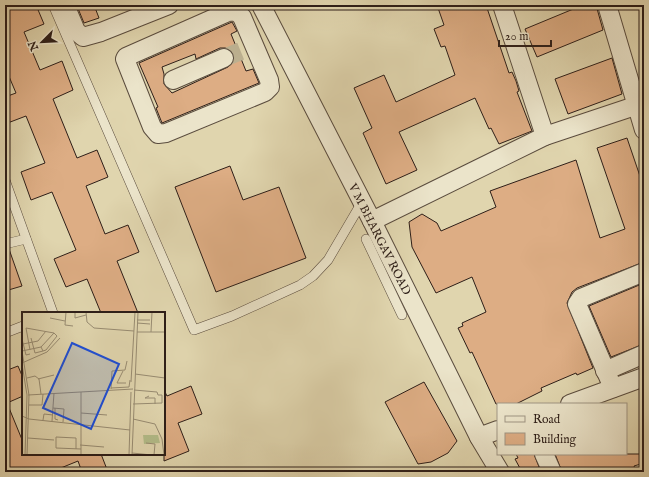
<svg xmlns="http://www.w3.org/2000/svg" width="649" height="477" font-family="'IM FELL English',serif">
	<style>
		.building { fill: #ddad84; stroke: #2d1e18; fill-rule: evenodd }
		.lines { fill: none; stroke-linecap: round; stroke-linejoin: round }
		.minor-tunnel { stroke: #bcb090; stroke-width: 18; stroke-dasharray: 18 9; stroke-linecap: butt }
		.service-casing { stroke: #5a4c3e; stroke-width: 10 }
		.minor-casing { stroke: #5a4c3e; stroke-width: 20 }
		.service { stroke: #ebe4ca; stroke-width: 9 }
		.minor { stroke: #ebe4ca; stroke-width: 18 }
		.labels { text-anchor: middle; stroke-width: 3; stroke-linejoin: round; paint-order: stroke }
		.street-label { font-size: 12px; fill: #2d1e18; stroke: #ebe4ca }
		.inset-road { fill: none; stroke: #988c72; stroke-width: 1 }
		.view { fill: #1d4ed8; fill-opacity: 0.15; stroke: #1d4ed8; stroke-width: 2 }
		.inset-edge { fill: none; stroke: #2d1e18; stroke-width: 2 }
	</style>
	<rect width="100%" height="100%" fill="#e0d5ae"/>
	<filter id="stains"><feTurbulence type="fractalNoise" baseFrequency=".005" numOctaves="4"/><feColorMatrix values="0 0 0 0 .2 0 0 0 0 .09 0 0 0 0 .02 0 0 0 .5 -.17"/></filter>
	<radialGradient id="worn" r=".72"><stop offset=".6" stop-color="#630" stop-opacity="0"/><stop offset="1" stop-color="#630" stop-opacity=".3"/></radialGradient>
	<g class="building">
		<path d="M10 5H36L44 24 24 32 40 70 62 61 73 90 53 99 77 158 97 150 108 177 86 186 105 234 128 225 139 252 117 261 138 313H101L87 279 66 287 54 259 76 250 52 192 31 200 21 172 45 163 26 116 5 124V97L16 93 5 67V7Z"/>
		<path d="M80 5H94L99 18 84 23 77 6Z"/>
		<path d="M437 5H486L509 73 512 72 516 81 519 91 517 92 532 131 499 144 491 128 489 129 475 98 399 132 417 170 386 184 363 133 372 128 354 88 384 75 396 102 455 75 445 46 441 47 434 29 444 25Z"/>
		<path d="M583 5H596L603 30 537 57 525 29Z"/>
		<path d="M232 22 237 31 231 34 246 71 253 69 259 83 162 123 156 108 158 107 139 63ZM220 48H226L233 54 234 60 228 67 172 93 164 84V74L162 67 195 54 196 59Z"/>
		<path d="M612 58 622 94 568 114 555 79Z"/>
		<path d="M627 138 644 188V262L577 288 572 292 567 303 593 368 577 375 576 373 541 388 542 391 516 404H496L472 352 470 353 458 328 463 326 462 323 486 312 472 277 436 293 412 247 409 222 422 214 437 223 441 231 496 207 490 191 576 160 600 238 625 229 597 148Z"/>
		<path d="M230 166 243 200 279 187 306 258 216 292 175 187Z"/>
		<path d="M9 249 22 286 5 291V250Z"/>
		<path d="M644 283V344L611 357 589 306Z"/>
		<path d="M18 366 23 378V396L7 403 23 442V454H101L108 472H82L78 461 51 472H5V371Z"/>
		<path d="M424 382 457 441 448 453 431 462 418 464 385 402Z"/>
		<path d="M191 386 202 414 178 423 189 451 164 461V390L167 396Z"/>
		<path d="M516 454H534L541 472H522L515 459 518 458Z"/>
		<path d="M555 454H644V463L634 466 636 472H562Z"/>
	</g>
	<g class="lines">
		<path class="minor-tunnel" d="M224 58 241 51"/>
		<g class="service-casing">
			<g id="service">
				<path d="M53 5 194 330 232 316 300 285 313 276 328 260 362 202"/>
				<path d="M5 180 53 313"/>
				<path d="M366 239 402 315"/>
				<path d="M5 244 26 239"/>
				<path d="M5 333 23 326"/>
			</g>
		</g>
		<g class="minor-casing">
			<g id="minor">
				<path d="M65 5 76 31 83 37 101 32 169 5"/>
				<path d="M261 5 372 221 479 437 500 472"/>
				<path d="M502 5 545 136"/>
				<path d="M607 5 644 130"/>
				<path d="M236 11 242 17 269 80 270 87 265 92 166 133 158 134 152 127 125 59 126 57 228 12Z"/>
				<path d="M173 80 224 58"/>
				<path d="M372 221 545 136 644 103"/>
				<path d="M605 371 644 354"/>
				<path d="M613 388 577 304 581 298 644 272"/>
				<path d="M570 404 644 377"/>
				<path d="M479 437 498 430"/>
				<path d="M544 454 552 472"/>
			</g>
		</g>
		<use href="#service" class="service"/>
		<use href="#minor" class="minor"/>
	</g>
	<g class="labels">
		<g class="street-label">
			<text transform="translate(380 239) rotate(63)" y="4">V M BHARGAV ROAD</text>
		</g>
	</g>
	<g transform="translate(22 312)">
		<rect width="143" height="143" fill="#e0d5ae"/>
		<path d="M121 123H136L138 131 122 132Z" fill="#b3bd8a"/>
		<path class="inset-road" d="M44 0 43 13 51 14M53 0V6L64 3M64 0 65 10 72 16 112 19M28 6 43 9M115 8H128M115 11 128 12M115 20H143M129 20 130 0M9 26 13 41 21 39M0 27 4 43 8 42M1 32 16 29 24 19M19 35 21 39 24 38 35 24 32 21M0 39 19 35 32 21 4 16 8 38M0 39 7 83 5 143M0 51 25 40 38 26M0 52 5 83 3 143M101 59 95 71H104M113 62 143 66M5 66 13 64 17 67 19 82M16 67 32 63M109 70 113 0M89 76 107 75 108 68M89 77 90 59 103 58 105 49M59 80V143M6 83 111 77M127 84 123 86H133V92M111 92 140 91V83H136L135 80 112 78M7 93H20L21 82M31 96 42 97 41 110M33 96V107L36 108M59 101 85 103M0 104 7 107 108 118M111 107 133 112 140 127 142 143M21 108 22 102 31 103M30 109 32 81M6 126 32 128M124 131 133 132 132 143M58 133 82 135M54 137V126L34 125V136L59 137M110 141 130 143M107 143 109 80M110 143 116 0"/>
		<path class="view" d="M50 31 97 52 69 117 21 96Z"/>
		<rect width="143" height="143" class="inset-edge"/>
	</g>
	<rect width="649" height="477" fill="none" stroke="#e0d5ae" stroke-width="20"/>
	<rect x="6" y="6" width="637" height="465" fill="none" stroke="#2d1e18" stroke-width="2"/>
	<rect x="10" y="10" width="629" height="457" fill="none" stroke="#2d1e18"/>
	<rect x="497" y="403" width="130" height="52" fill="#ebe4ca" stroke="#9f9583"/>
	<rect x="505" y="416" width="20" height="6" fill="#ebe4ca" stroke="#9f9583"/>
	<text x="533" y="423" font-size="12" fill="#2d1e18">Road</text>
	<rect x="505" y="433" width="20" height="12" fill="#ddad84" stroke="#9f9583"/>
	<text x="533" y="443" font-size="12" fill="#2d1e18">Building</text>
	<g transform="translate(42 42) rotate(246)" stroke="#ebe4ca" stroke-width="3" paint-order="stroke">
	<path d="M0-3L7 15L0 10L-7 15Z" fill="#2d1e18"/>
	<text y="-6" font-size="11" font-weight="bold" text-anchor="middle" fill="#2d1e18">N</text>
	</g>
	<path d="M499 40v6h52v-6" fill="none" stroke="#2d1e18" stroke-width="2"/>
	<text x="505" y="40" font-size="12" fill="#2d1e18" stroke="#ebe4ca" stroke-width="3" paint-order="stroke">20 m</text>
	<rect width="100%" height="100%" filter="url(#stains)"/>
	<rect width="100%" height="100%" fill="url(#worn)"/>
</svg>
